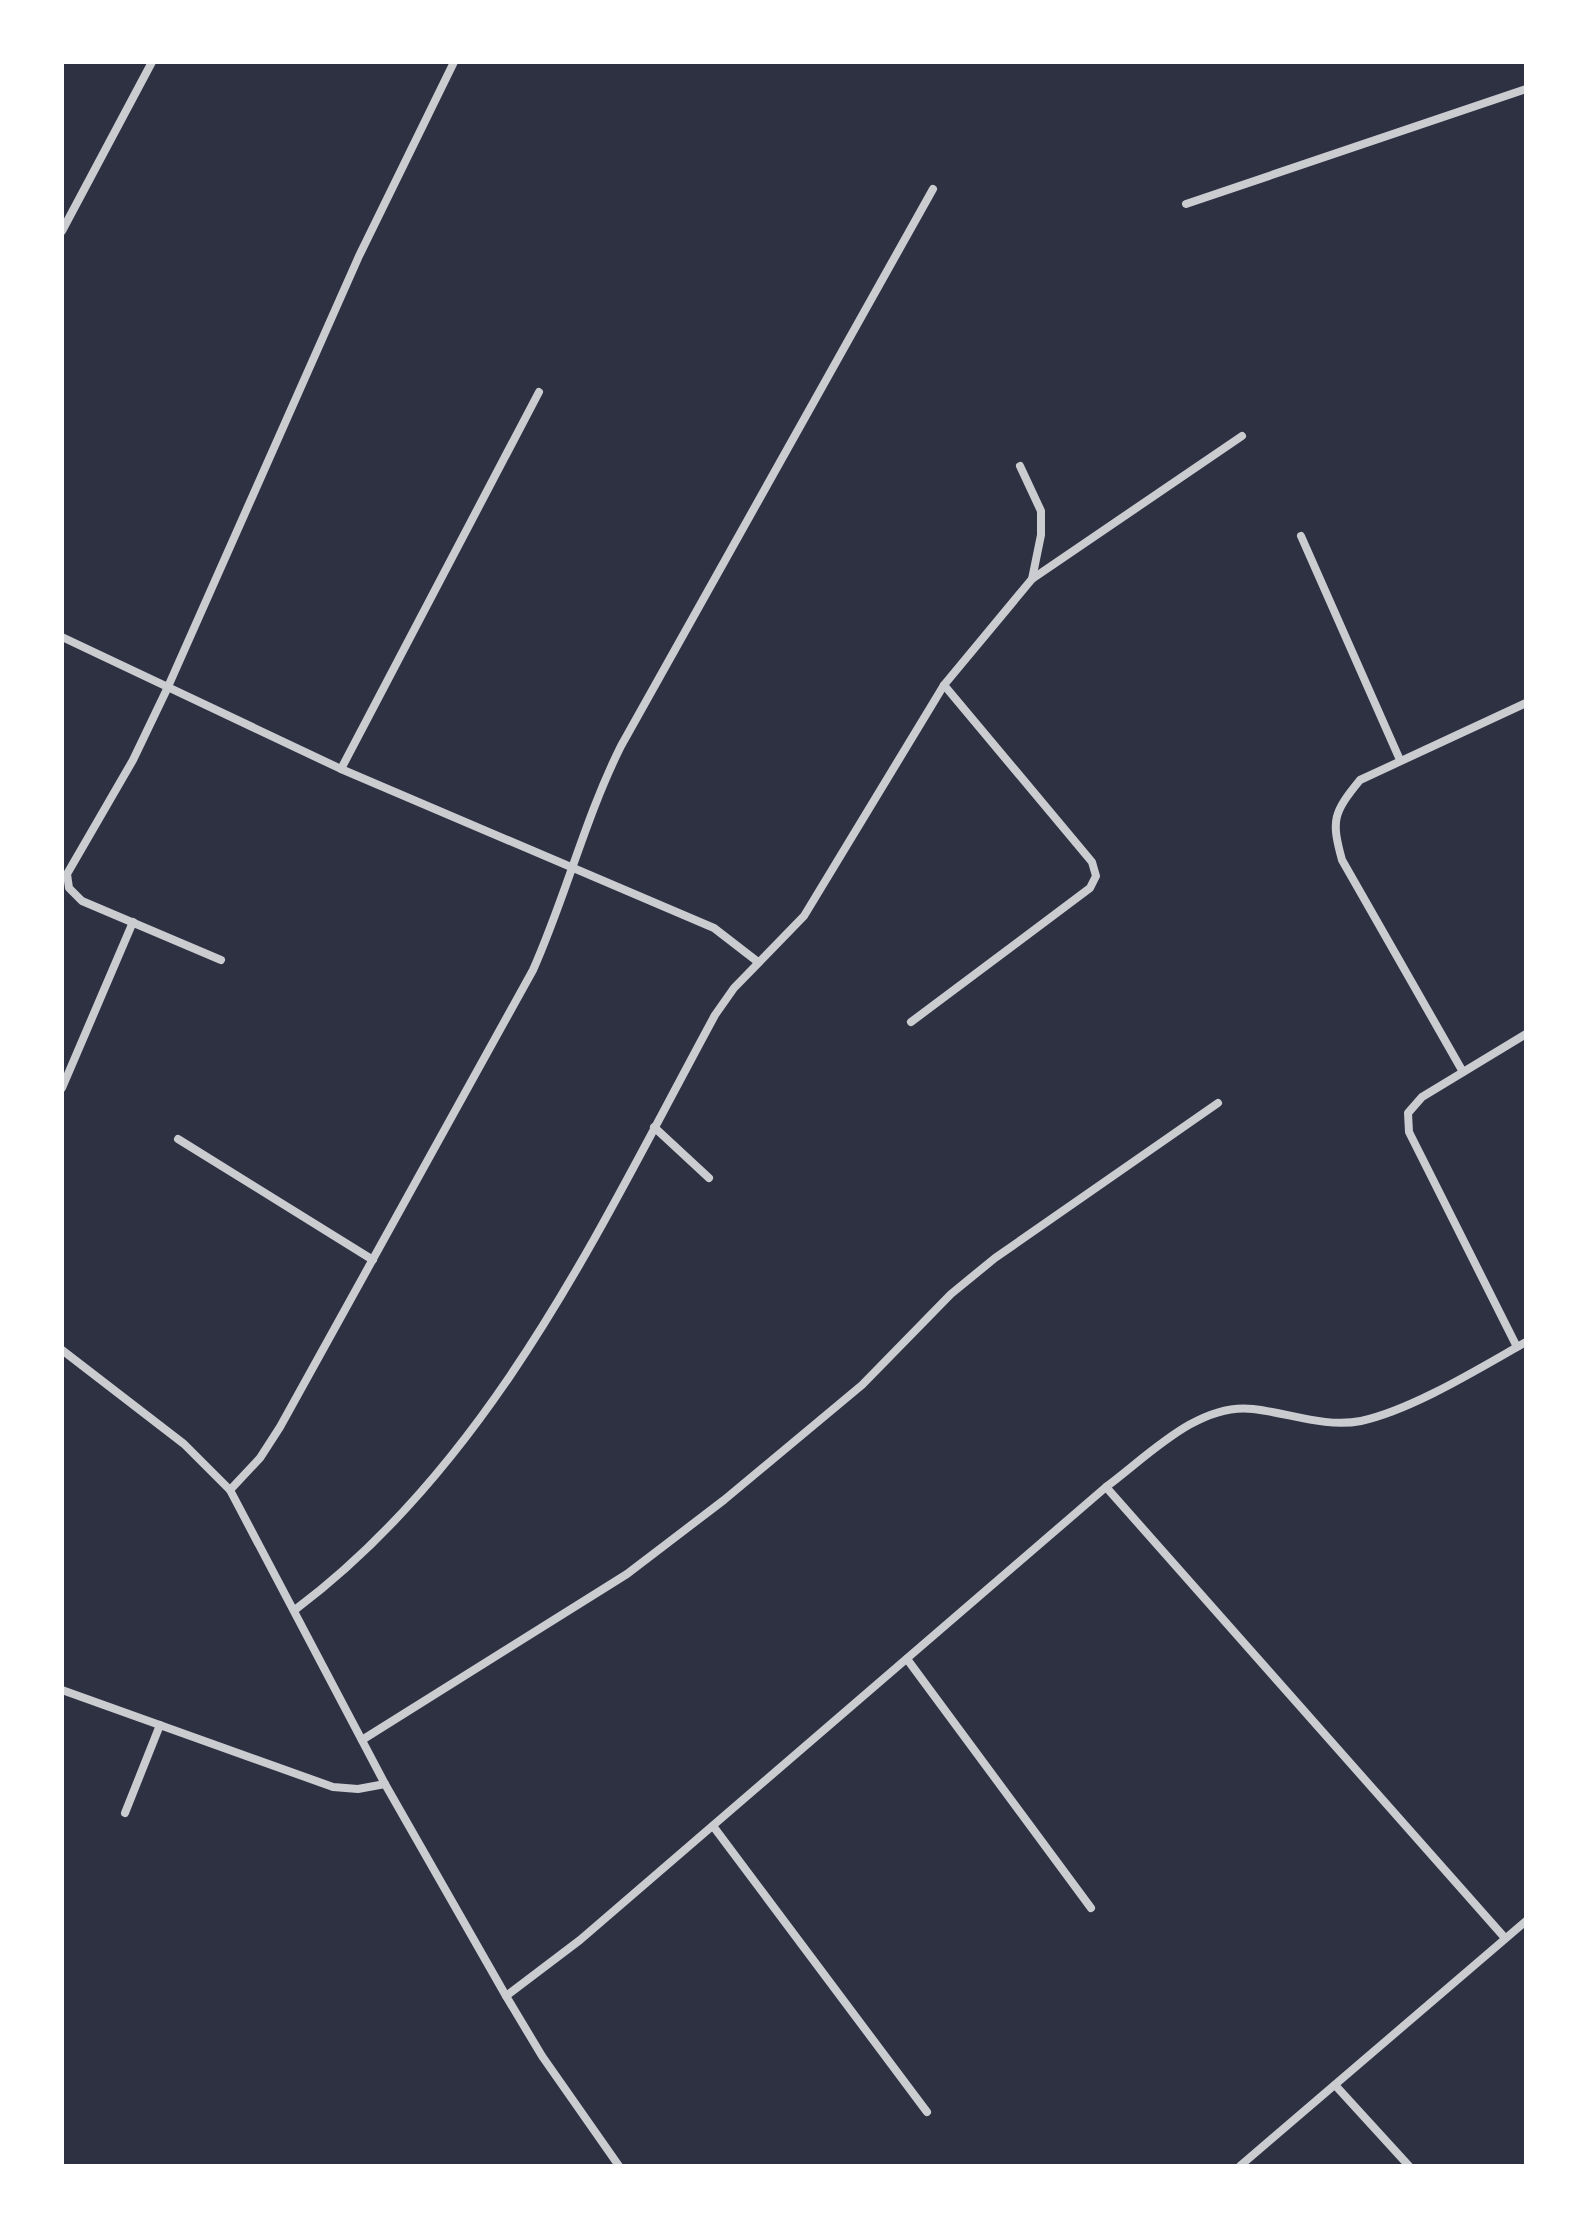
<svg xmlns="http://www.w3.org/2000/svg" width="1588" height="2228" font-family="'Archivo Narrow',sans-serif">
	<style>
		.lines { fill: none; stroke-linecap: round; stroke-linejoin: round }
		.minor { stroke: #caccd0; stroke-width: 8 }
	</style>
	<rect width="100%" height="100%" fill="#2d3142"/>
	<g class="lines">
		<g class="minor">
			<path d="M1186 204 1526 89"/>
			<path d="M62 231 152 62"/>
			<path d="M1301 536 1400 760"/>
			<path d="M1032 579 1242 436"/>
			<path d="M62 637 341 769 714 928 758 962"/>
			<path d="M341 769 539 392"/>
			<path d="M221 960 82 901 69 888 67 874 133 760 167 689 359 256 454 62"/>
			<path d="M911 1022 1090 888 1096 876 1092 862 944 685"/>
			<path d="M1463 1072 1342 860C1331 820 1333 813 1360 780L1526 703"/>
			<path d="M62 1088 133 922"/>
			<path d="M654 1127 709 1178"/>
			<path d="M178 1139 373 1260"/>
			<path d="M1517 1347 1409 1132 1408 1113 1422 1097 1526 1034"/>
			<path d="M62 1350 184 1444 230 1490 385 1784 506 1996 542 2056 619 2166"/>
			<path d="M1106 1487 1505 1938"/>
			<path d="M230 1490 260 1458 280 1427 533 970C566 896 585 818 621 746L933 189"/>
			<path d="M296 1609C493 1461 600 1227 715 1015L734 988 804 916 944 685 1032 579 1041 535V511L1020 466"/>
			<path d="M907 1659 1091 1908"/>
			<path d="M62 1690 333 1787 358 1789 385 1784"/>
			<path d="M362 1740 627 1574 724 1500 862 1385 951 1294 995 1258 1218 1103"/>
			<path d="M125 1813 160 1725"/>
			<path d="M713 1826 927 2112"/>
			<path d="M506 1996 580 1940 1106 1487C1147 1457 1198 1402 1253 1409 1289 1413 1325 1428 1361 1421 1412 1410 1480 1368 1526 1342"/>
			<path d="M1335 2085 1409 2166"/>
			<path d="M1240 2166 1526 1921"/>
		</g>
	</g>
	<rect width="1588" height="2228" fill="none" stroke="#ffffff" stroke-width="128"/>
</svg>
